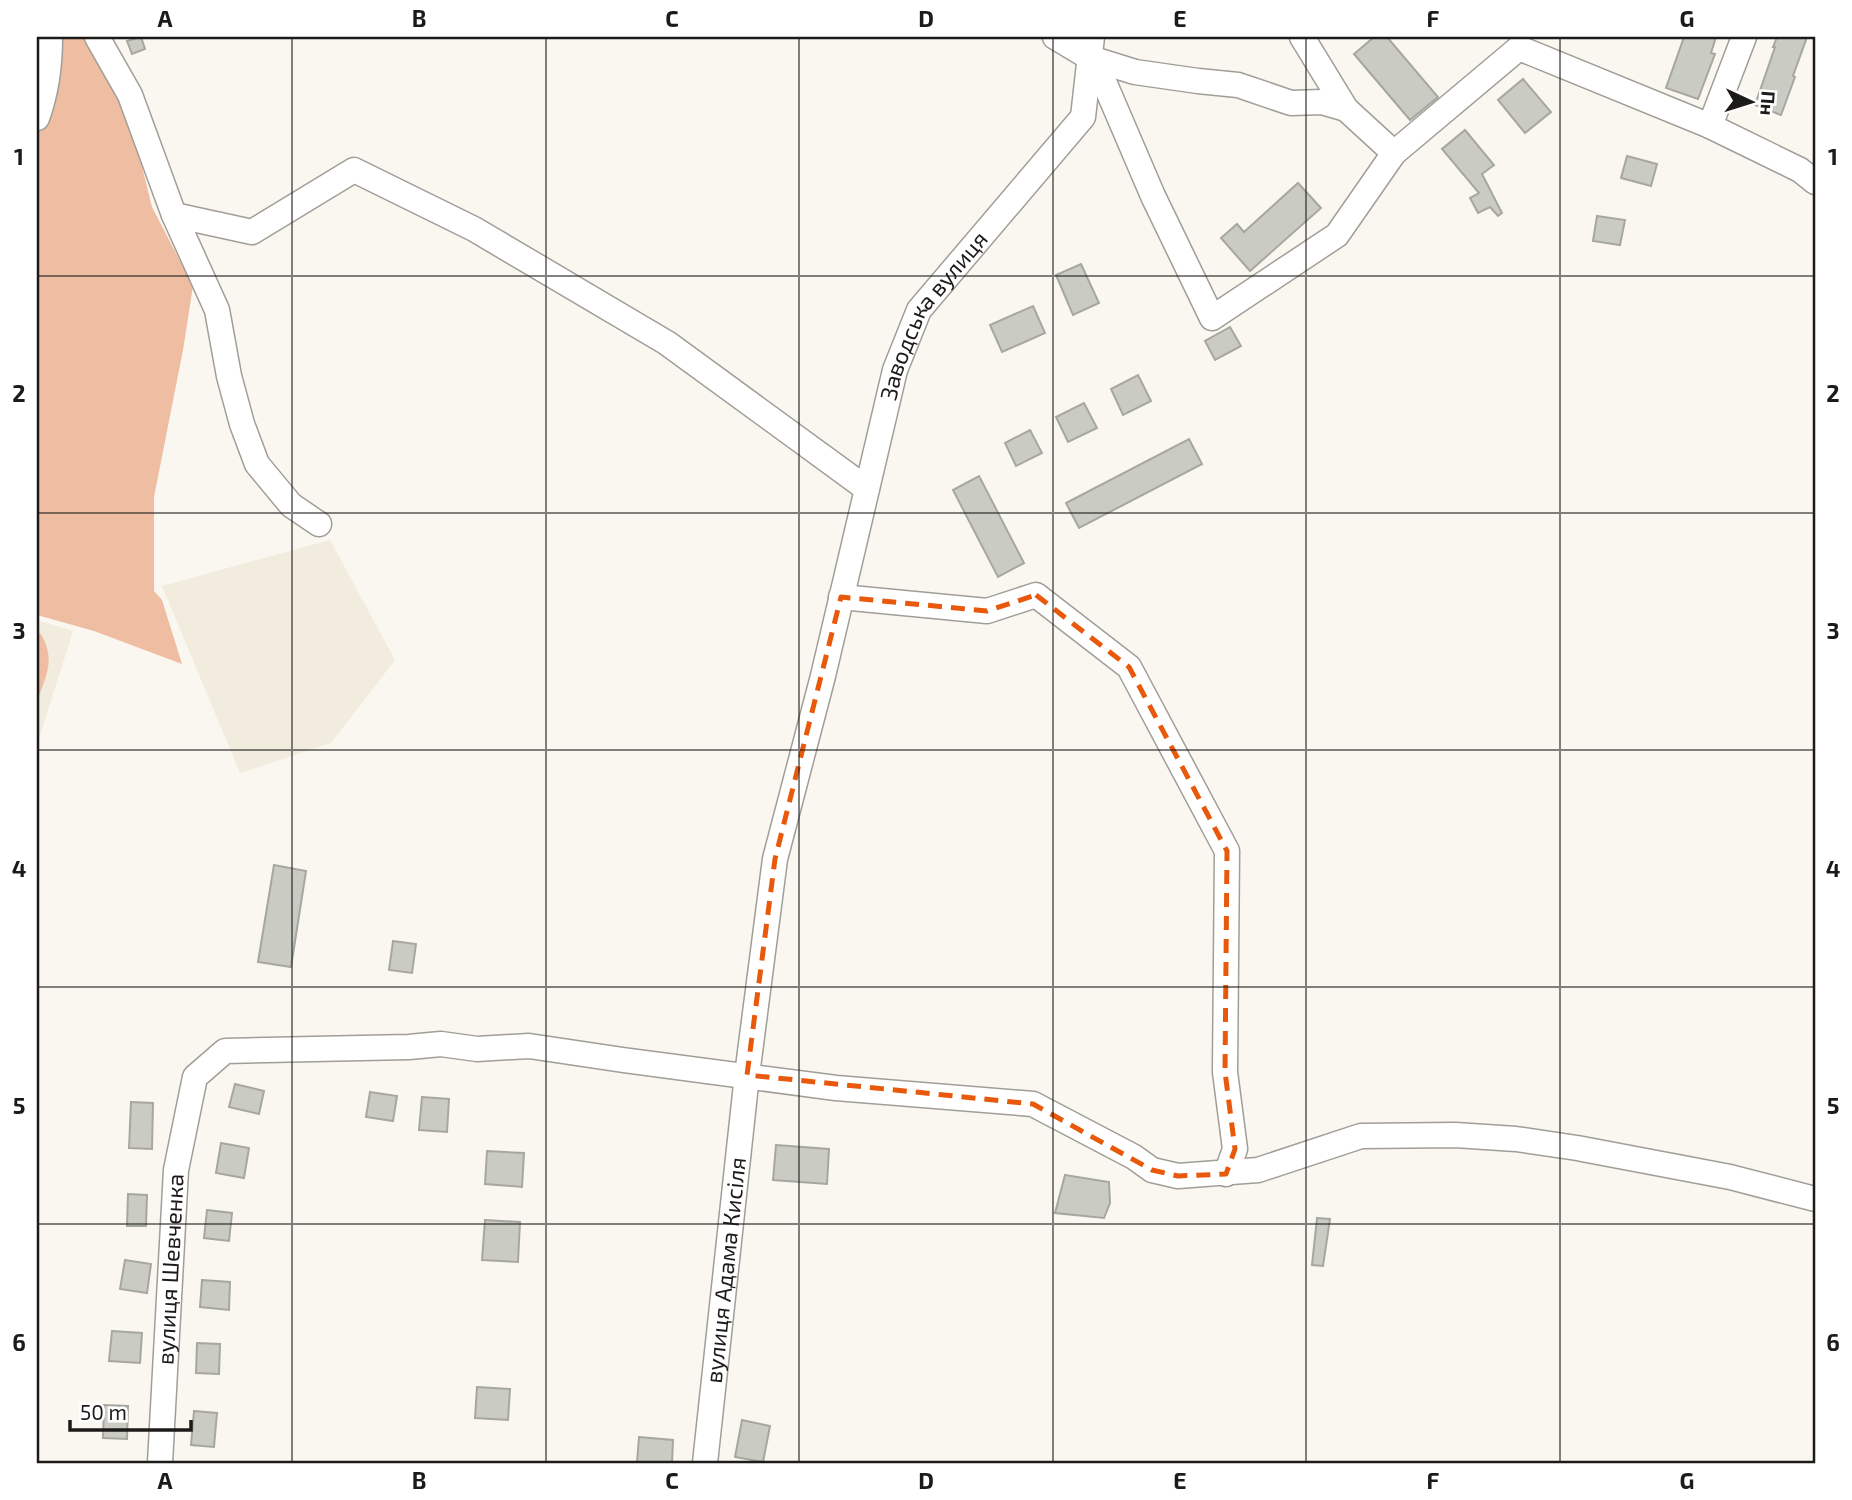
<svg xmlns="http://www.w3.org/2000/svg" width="1852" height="1500" font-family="'Exo 2',sans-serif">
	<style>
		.built { fill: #f1ecdd }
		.green { fill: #eebda2 }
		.building { fill: #cacbc3; stroke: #a6a8a0; stroke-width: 2 }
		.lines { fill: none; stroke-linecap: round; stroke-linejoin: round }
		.minor-casing { stroke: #a09e97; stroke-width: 27 }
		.minor { stroke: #fff; stroke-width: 24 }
		.marked { fill: none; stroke: #e8590c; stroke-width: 5; stroke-dasharray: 14 9; stroke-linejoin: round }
		.grid { fill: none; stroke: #1c1b19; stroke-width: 2; stroke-opacity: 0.55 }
		.labels { text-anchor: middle; stroke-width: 7; stroke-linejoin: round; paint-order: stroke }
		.street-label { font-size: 23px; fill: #1c1b19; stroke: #fff }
		.neatline { fill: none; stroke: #1c1b19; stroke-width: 2.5 }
		.grid-label { font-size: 23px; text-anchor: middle; font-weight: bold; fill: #1c1b19 }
	</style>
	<rect width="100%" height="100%" fill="#faf7f0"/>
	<g class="built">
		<path d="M330 540 395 660 331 743 240 773 162 586Z"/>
		<path d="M37 620 73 631 37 745Z"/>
	</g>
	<g class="green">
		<path d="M37 37H90L129 114 152 207 193 286 183 350 154 497V591L162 600 182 664 94 631 37 615Z"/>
		<path d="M37 632 41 634C56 661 46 675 37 702Z"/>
	</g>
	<g class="building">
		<path d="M141 37 145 49 132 54 127 41Z"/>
		<path d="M1374 37H1387L1438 97 1410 120 1354 54Z"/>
		<path d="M1684 37H1716L1711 53 1715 54 1698 99 1666 88Z"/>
		<path d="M1777 37H1807L1793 76 1795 77 1781 115 1755 105 1775 47H1773Z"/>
		<path d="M1523 79 1551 112 1525 133 1498 100Z"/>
		<path d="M1465 130 1494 165 1482 174 1502 213 1498 216 1490 207 1478 213 1470 198 1479 193 1442 149Z"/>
		<path d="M1627 156 1657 164 1651 186 1621 178Z"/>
		<path d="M1298 183 1321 208 1250 271 1221 238 1237 224 1244 232Z"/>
		<path d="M1597 216 1625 220 1620 245 1593 241Z"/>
		<path d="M1081 264 1099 303 1073 315 1056 275Z"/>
		<path d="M1033 306 1045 333 1002 352 990 325Z"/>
		<path d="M1230 327 1241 346 1215 360 1205 341Z"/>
		<path d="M1138 375 1151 401 1123 415 1111 389Z"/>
		<path d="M1084 403 1097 428 1068 442 1056 417Z"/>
		<path d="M1030 430 1042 453 1016 466 1005 443Z"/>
		<path d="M1189 439 1202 464 1079 528 1066 503Z"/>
		<path d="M979 476 1024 563 998 577 953 490Z"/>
		<path d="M274 865 306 871 291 967 258 962Z"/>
		<path d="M393 941 416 944 412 973 389 970Z"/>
		<path d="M235 1084 264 1091 259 1114 229 1107Z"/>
		<path d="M370 1092 397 1096 393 1121 366 1117Z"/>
		<path d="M422 1097 449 1099 447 1132 419 1130Z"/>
		<path d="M131 1102 153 1103 152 1149 129 1148Z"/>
		<path d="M221 1143 249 1148 244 1178 216 1173Z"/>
		<path d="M776 1145 829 1149 827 1184 773 1180Z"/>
		<path d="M487 1151 524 1153 522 1187 485 1184Z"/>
		<path d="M1065 1175 1109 1182 1110 1203 1104 1218 1055 1213Z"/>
		<path d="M128 1194 147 1195 146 1226H127Z"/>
		<path d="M207 1210 232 1213 229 1241 204 1238Z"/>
		<path d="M1317 1218 1330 1219 1323 1266 1312 1265Z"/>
		<path d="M485 1220 520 1222 518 1262 482 1260Z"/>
		<path d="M125 1260 151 1264 147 1293 120 1289Z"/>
		<path d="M202 1280 230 1282 229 1310 200 1307Z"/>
		<path d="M112 1331 142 1333 140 1363 109 1361Z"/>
		<path d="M197 1343 220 1344 219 1374 196 1373Z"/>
		<path d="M477 1387 510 1389 508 1420 475 1418Z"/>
		<path d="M104 1405 128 1406 127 1439 103 1438Z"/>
		<path d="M194 1411 217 1413 214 1447 191 1445Z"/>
		<path d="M742 1420 770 1426 763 1462 735 1457Z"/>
		<path d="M639 1437 673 1440 672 1463H637Z"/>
	</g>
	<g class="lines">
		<g class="minor-casing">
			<g id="minor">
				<path d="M97 37 130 95 174 215 217 310 229 376 242 424 257 464 291 505 319 524"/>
				<path d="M1055 37 1090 58 1135 72 1198 81 1238 85 1291 103 1322 102 1346 109"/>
				<path d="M1302 37 1346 109 1394 153"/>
				<path d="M1519 48 1710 126 1800 170 1815 182"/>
				<path d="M1090 58 1105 84 1153 196 1212 318 1337 235 1394 153 1519 48"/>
				<path d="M37 118C47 91 50 65 50 37"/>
				<path d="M1710 126 1744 37"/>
				<path d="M174 215 252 232 354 170 474 229 667 343 867 489"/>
				<path d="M841 597 987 611 1036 595 1129 667 1227 851 1225 1072 1235 1149 1226 1174"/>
				<path id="s1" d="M160 1463 176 1170 195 1077 225 1051 409 1047 441 1044 477 1049 529 1046 623 1060 836 1088 1033 1104 1134 1157 1152 1170 1178 1176 1258 1170 1361 1136 1455 1135 1516 1139 1577 1148 1730 1177 1815 1199"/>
				<path id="s2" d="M705 1463 747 1075 775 859 823 676 895 370 919 310 1083 117 1092 37"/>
			</g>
		</g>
		<use href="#minor" class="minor"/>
	</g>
	<path class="marked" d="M1036 595 1129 667 1227 851 1225 1072 1235 1149 1226 1174 1178 1176 1152 1170 1033 1104 747 1075 775 859 841 597 987 611Z"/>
	<path class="grid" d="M292 37V1463M546 37V1463M799 37V1463M1053 37V1463M1306 37V1463M1560 37V1463M37 276H1815M37 513H1815M37 750H1815M37 987H1815M37 1224H1815"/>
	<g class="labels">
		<g class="street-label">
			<text dy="8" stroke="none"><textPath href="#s2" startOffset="1178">Заводська вулиця</textPath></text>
			<text dy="8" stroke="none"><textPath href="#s1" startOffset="194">вулиця Шевченка</textPath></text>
			<text dy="8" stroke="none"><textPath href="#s2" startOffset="194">вулиця Адама Кисіля</textPath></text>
		</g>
	</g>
	<rect width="1852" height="1500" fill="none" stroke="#ffffff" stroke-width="77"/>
	<g transform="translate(1751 102) rotate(94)" stroke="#ffffff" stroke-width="5" paint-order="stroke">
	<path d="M0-5L12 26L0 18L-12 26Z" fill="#1c1b19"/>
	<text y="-10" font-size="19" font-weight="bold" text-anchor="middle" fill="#1c1b19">Пн</text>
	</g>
	<path d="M70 1420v10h121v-10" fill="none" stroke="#1c1b19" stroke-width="3.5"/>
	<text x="80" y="1420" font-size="21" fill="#1c1b19" stroke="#ffffff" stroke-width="5" paint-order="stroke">50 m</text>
	<rect x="38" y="38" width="1776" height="1424" class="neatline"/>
	<g class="grid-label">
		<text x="165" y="27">A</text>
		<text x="419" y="27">B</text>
		<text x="672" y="27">C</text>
		<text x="926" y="27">D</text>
		<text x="1180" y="27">E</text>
		<text x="1433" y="27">F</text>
		<text x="1687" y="27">G</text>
		<text x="19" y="165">1</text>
		<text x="1833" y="165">1</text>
		<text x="19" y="402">2</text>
		<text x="1833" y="402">2</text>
		<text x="19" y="639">3</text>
		<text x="1833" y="639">3</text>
		<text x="19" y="877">4</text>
		<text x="1833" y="877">4</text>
		<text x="19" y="1114">5</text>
		<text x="1833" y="1114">5</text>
		<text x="19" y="1351">6</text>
		<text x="1833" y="1351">6</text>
		<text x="165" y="1489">A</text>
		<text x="419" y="1489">B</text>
		<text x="672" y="1489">C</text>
		<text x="926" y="1489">D</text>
		<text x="1180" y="1489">E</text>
		<text x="1433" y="1489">F</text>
		<text x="1687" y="1489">G</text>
	</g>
</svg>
